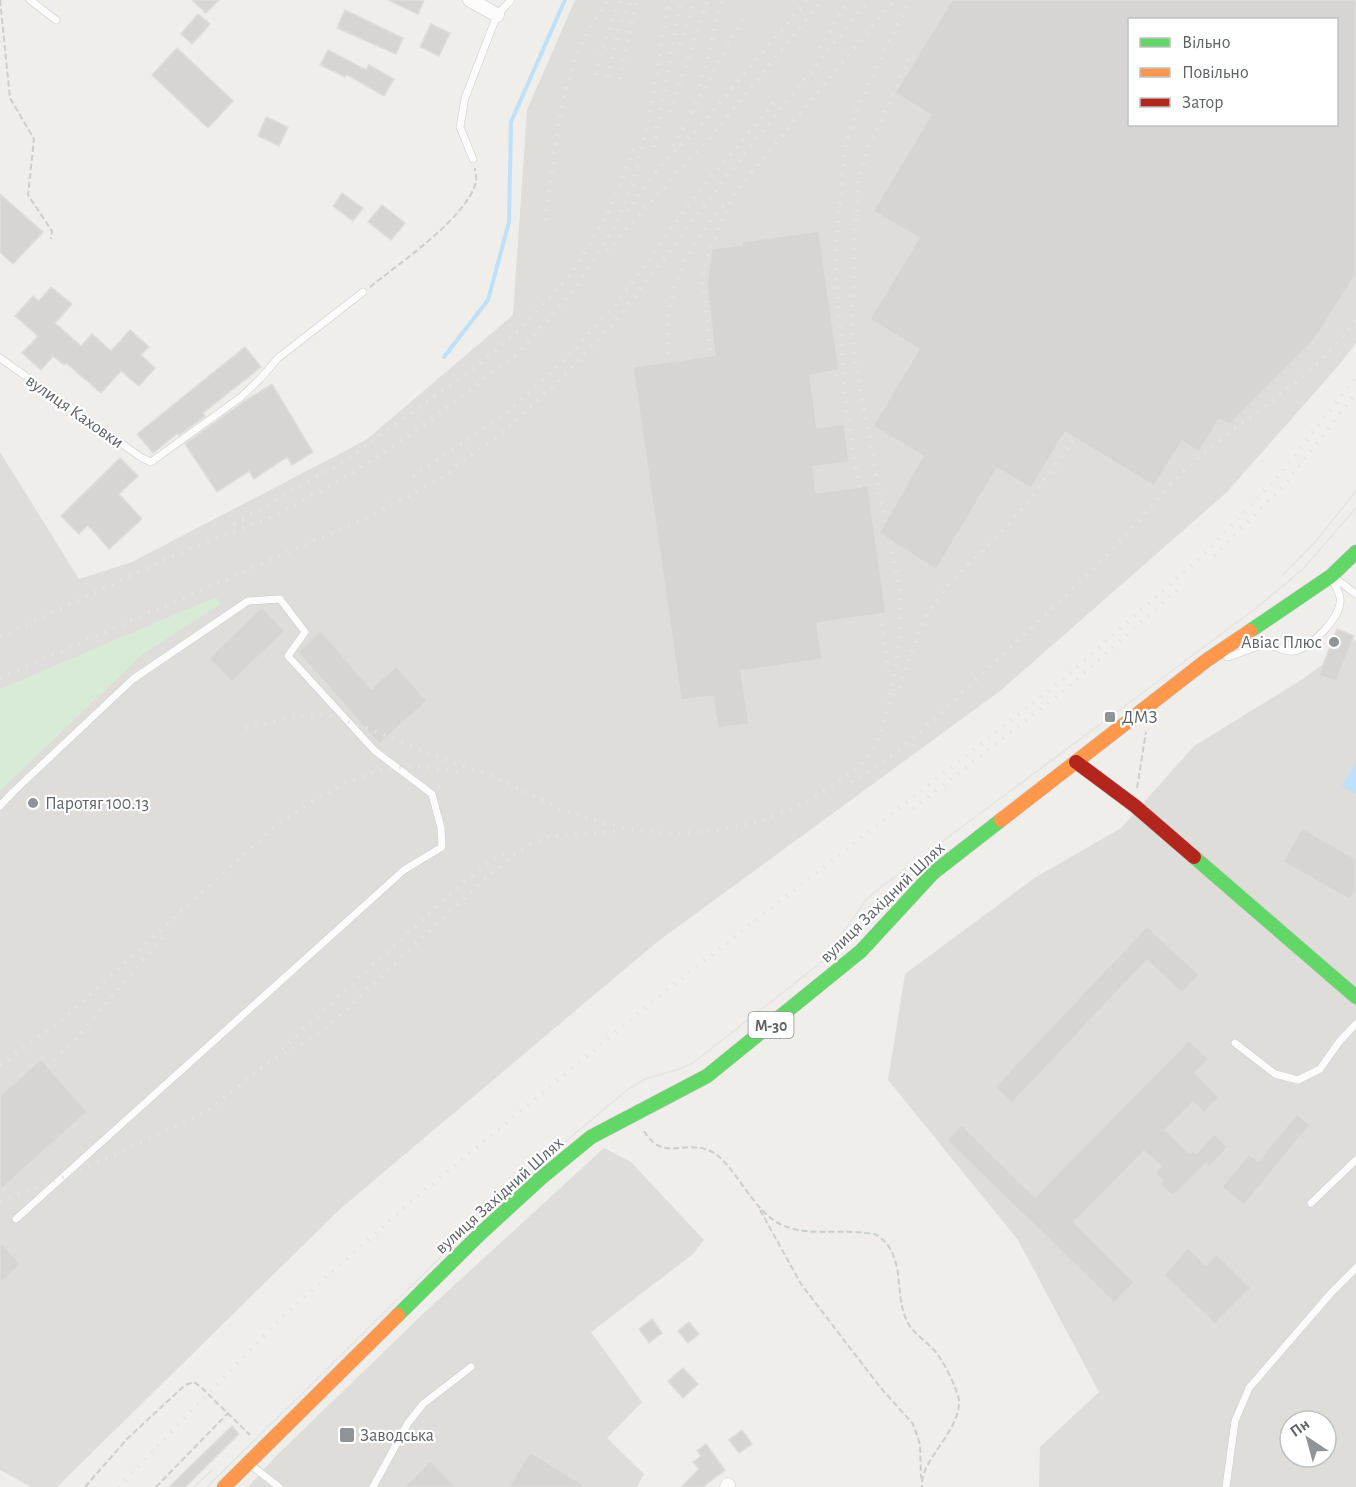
<svg xmlns="http://www.w3.org/2000/svg" width="1356" height="1487" font-family="'Alegreya Sans',sans-serif">
	<style>
		.industrial { fill: #dfddda; fill-rule: evenodd }
		.green { fill: #d8ebd6 }
		.water { fill: #bfe0f9 }
		.lines { fill: none; stroke-linecap: round; stroke-linejoin: round }
		.stream { stroke: #bfe0f9; stroke-width: 4 }
		.building { fill: #d6d5d3; stroke: #deddd9; stroke-width: 1.5; fill-rule: evenodd }
		.lane-casing { stroke: #cbcccc; stroke-width: 8 }
		.street-casing { stroke: #cbcccc; stroke-width: 15 }
		.fast-casing { stroke: #cacacb; stroke-width: 15 }
		.slow-casing { stroke: #cacacb; stroke-width: 15 }
		.jam-casing { stroke: #cacacb; stroke-width: 15 }
		.path { stroke: #cacfcc; stroke-width: 2; stroke-dasharray: 6 3; stroke-linecap: butt }
		.lane { stroke: #fdfcfc; stroke-width: 7 }
		.street { stroke: #fdfcfc; stroke-width: 14 }
		.fast { stroke: #63d668; stroke-width: 14 }
		.slow { stroke: #ff974d; stroke-width: 14 }
		.jam { stroke: #b3261e; stroke-width: 14 }
		.tram { stroke: #e4e4e4; stroke-width: 1.5 }
		.rail { stroke: #e4e4e4; stroke-width: 4; stroke-dasharray: 1.5 8; stroke-linecap: butt }
		.poi-dot { fill: #919496; stroke: #fff; stroke-width: 2 }
		.labels { text-anchor: middle; stroke-width: 4.5; stroke-linejoin: round; paint-order: stroke }
		.shield { fill: #fff; stroke: #8f9295; stroke-width: 1.5 }
		.shield-label { font-size: 16px; font-weight: bold; fill: #5f6368 }
		.street-label { font-size: 18px; fill: #5f6368; stroke: #fff }
		.poi-label { font-size: 18px; fill: #5f6368; stroke: #fff; text-anchor: start }
	</style>
	<rect width="100%" height="100%" fill="#efeeea"/>
	<g class="industrial">
		<path d="M575 0H1356V343L1339 365 1226 493 1000 691 657 942 340 1209 57 1487H31L0 1470V452L79 579 132 562 366 440 513 315 527 110ZM1130 20H1336V124H1130Z"/>
		<path d="M1356 639V1487H1039L1040 1447 1099 1392 1018 1240 888 1080 905 974 1036 877 1121 828 1194 746 1303 679ZM1290 1421H1326V1457H1290Z"/>
		<path d="M604 1148 631 1162 704 1240 693 1254 591 1332 642 1402 607 1438 644 1474 637 1487H248L276 1456 425 1312Z"/>
	</g>
	<path class="green" d="M216 597 220 604 142 655 0 791V689Z"/>
	<path class="water" d="M1356 761V794L1342 786Z"/>
	<g class="lines">
		<path class="stream" d="M444 357 488 300 509 222 511 122 565 0"/>
	</g>
	<g class="building">
		<path d="M192 0H219L206 13Z"/>
		<path d="M388 0H424L418 14Z"/>
		<path d="M952 0H1356V274L1315 339 1230 424 1219 419 1199 452 1182 441 1154 486 1065 432 1031 488 997 468 936 570 879 533 923 456 873 426 919 349 870 319 919 238 873 211 931 115 895 93ZM1130 20H1336V124H1130Z"/>
		<path d="M345 10 403 38 396 54 337 28Z"/>
		<path d="M198 14 210 24 192 44 181 34Z"/>
		<path d="M431 24 450 33 439 56 420 47Z"/>
		<path d="M177 48 233 101 208 128 152 75Z"/>
		<path d="M328 50 366 70 369 65 394 79 384 96 346 74 345 77 320 65Z"/>
		<path d="M266 117 288 127 279 146 258 136Z"/>
		<path d="M342 193 363 208 353 221 333 206Z"/>
		<path d="M0 194 43 232 13 264 0 252Z"/>
		<path d="M382 205 405 223 391 240 368 222Z"/>
		<path d="M819 231 839 370 810 375 817 428 844 424 849 462 813 467 816 493 868 486 886 613 817 623 822 659 741 671 749 724 718 728 713 696 681 700 633 367 715 355 707 284 712 249 742 245V242Z"/>
		<path d="M51 287 72 304 55 323 81 346 92 334 111 351 130 330 149 347 141 355 155 368 139 386 121 371 101 393 66 363 64 365 53 356 41 370 22 353 38 336 15 316 33 296 39 301Z"/>
		<path d="M245 347 261 367 203 413 205 416 179 435 178 433 153 453 137 434Z"/>
		<path d="M272 384 313 452 292 465 287 457 254 479 249 471 217 492 185 444 246 400Z"/>
		<path d="M120 458 138 476 119 494 142 519 109 549 88 525 79 534 61 516Z"/>
		<path d="M262 607 285 631 232 682 209 658Z"/>
		<path d="M1337 629 1354 636 1336 682 1319 675Z"/>
		<path d="M321 631 371 689 396 666 427 701 379 744 298 652Z"/>
		<path d="M1302 828 1356 859V890L1350 900 1283 862Z"/>
		<path d="M1147 926 1199 975 1182 993 1147 960 1012 1103 995 1087Z"/>
		<path d="M1189 1040 1209 1059 1195 1073 1219 1097 1204 1113 1193 1102 1165 1130 1190 1154 1193 1151 1196 1154 1214 1134 1228 1147 1209 1167 1206 1163 1173 1196 1160 1184 1163 1181 1155 1173 1161 1166 1144 1151 1074 1222 1134 1282 1114 1303 947 1140 962 1125 1035 1197Z"/>
		<path d="M41 1059 87 1112 0 1190V1096Z"/>
		<path d="M1297 1114 1310 1125 1244 1205 1222 1187 1249 1154 1258 1161Z"/>
		<path d="M0 1242 21 1264 0 1283Z"/>
		<path d="M1188 1248 1206 1265 1217 1254 1251 1288 1215 1324 1164 1275Z"/>
		<path d="M652 1319 662 1333 649 1343 639 1329Z"/>
		<path d="M689 1322 699 1334 688 1343 678 1331Z"/>
		<path d="M683 1368 698 1384 683 1398 668 1381Z"/>
		<path d="M232 1426 239 1434 185 1487H169Z"/>
		<path d="M742 1430 752 1444 739 1453 729 1440Z"/>
		<path d="M706 1444 725 1470 703 1487H681L699 1469 693 1462 701 1456 697 1451Z"/>
		<path d="M530 1452 587 1487H509Z"/>
		<path d="M430 1461 456 1487H404Z"/>
	</g>
	<g class="lines">
		<g class="lane-casing">
			<g id="lane">
				<path d="M30 0 56 20"/>
				<path d="M473 159 460 127 465 98 497 15 511 0"/>
				<path d="M0 358 142 458 151 462 241 397 261 378 278 358 363 292"/>
				<path d="M1336 579 1356 594"/>
				<path d="M1227 657C1239 655 1256 644 1267 645 1276 645 1284 653 1294 651 1310 649 1343 616 1340 598 1340 593 1335 586 1333 581"/>
				<path d="M0 806 13 792 133 679 248 601 280 599 305 632 288 656 375 751 432 794 441 828 442 847 404 870 16 1219"/>
				<path d="M1235 1043 1275 1074 1298 1080 1320 1069 1339 1042 1356 1024"/>
				<path d="M1311 1203 1356 1160"/>
				<path d="M252 1466 279 1487"/>
				<path d="M373 1487 408 1423 423 1404 471 1367"/>
				<path d="M1226 1487 1235 1421 1249 1388 1331 1293 1356 1268"/>
			</g>
		</g>
		<g class="street-casing">
			<g id="street">
				<path d="M470 0 497 15"/>
				<path d="M727 1487 728 1485"/>
			</g>
		</g>
		<g class="fast-casing">
			<g id="fast">
				<path d="M1250 631 1331 576 1356 552"/>
				<path d="M1194 857 1356 997"/>
				<path d="M398 1315 481 1233 541 1178 591 1137 707 1076 861 951 933 873 1001 820"/>
			</g>
		</g>
		<g class="slow-casing">
			<g id="slow">
				<path d="M1001 820 1207 660 1250 631"/>
				<path d="M224 1487 398 1315"/>
			</g>
		</g>
		<g class="jam-casing">
			<path id="jam" d="M1076 762 1135 806 1194 857"/>
		</g>
		<g class="path">
			<path d="M0 0 10 98 34 139 28 195 52 231 51 239"/>
			<path d="M370 287C398 264 467 218 476 182 477 178 475 172 475 168"/>
			<path d="M1137 788 1146 732"/>
			<path d="M644 1131C663 1162 682 1140 708 1150 733 1159 750 1209 780 1224 806 1237 837 1229 865 1233 869 1233 875 1233 878 1236 906 1255 894 1292 906 1319 911 1332 924 1339 933 1349 942 1357 958 1390 959 1401 960 1432 919 1461 922 1487"/>
			<path d="M760 1210 801 1284 880 1387 913 1424 920 1444 921 1478"/>
			<path d="M85 1487 127 1439 185 1385 194 1382 202 1388 250 1435"/>
			<path d="M156 1487 228 1413"/>
		</g>
		<use href="#lane" class="lane"/>
		<use href="#street" class="street"/>
		<use href="#fast" class="fast"/>
		<use href="#slow" class="slow"/>
		<use href="#jam" class="jam"/>
		<g class="tram">
			<path d="M1283 575 1316 541 1356 491"/>
			<path d="M194 1487 212 1470"/>
			<path d="M207 1487 515 1184 627 1090 645 1079 680 1069 693 1063 823 961 866 900 876 891 1255 609 1303 569 1356 508"/>
		</g>
		<g class="rail">
			<path d="M680 44 695 0"/>
			<path d="M819 48 850 0"/>
			<path d="M596 75 604 42 620 0"/>
			<path d="M608 77 620 24 632 0"/>
			<path d="M619 79 637 0"/>
			<path d="M700 86 722 0"/>
			<path d="M670 112 708 0"/>
			<path d="M673 146 745 15"/>
			<path d="M654 147 681 0"/>
			<path d="M627 211 666 159 696 131 807 0"/>
			<path d="M545 220C553 168 557 115 573 65 580 42 595 21 608 0"/>
			<path d="M607 251 679 170 709 139 822 0"/>
			<path d="M710 350 703 278 705 261 733 195 894 0"/>
			<path d="M668 354C662 295 686 247 725 204"/>
			<path d="M413 477 499 419 552 372 581 342 617 303 697 194 779 97"/>
			<path d="M859 487 846 405 835 257 845 148 856 111 890 39 911 0"/>
			<path d="M885 522 854 355 852 324 856 219 858 182 869 146 912 53"/>
			<path d="M234 524 341 463 476 367 520 329 572 273 603 223 622 181 636 142"/>
			<path d="M1214 556 1285 484 1356 393"/>
			<path d="M880 614 889 673"/>
			<path d="M0 637 168 558 278 514 349 475 438 415 520 351 578 285 614 228 633 184 650 112 669 0"/>
			<path d="M0 678 366 518 437 481 505 430 561 379 619 317 745 153 869 0"/>
			<path d="M895 696C908 669 913 640 927 615 948 579 980 555 1007 526 1033 499 1053 467 1074 438"/>
			<path d="M246 728C272 722 298 713 326 715 335 716 344 720 352 723 378 732 403 742 428 753 450 762 474 769 496 778 525 791 553 807 583 817 667 846 761 835 834 785 848 775 861 767 871 752 891 720 903 635 900 597 899 578 893 558 889 540"/>
			<path d="M851 782C899 756 937 716 977 679 1022 636 1069 594 1112 550 1134 527 1154 502 1176 479 1233 422 1308 386 1356 320"/>
			<path d="M913 809 1066 689 1183 585"/>
			<path d="M282 1049 448 896 486 864 507 851"/>
			<path d="M0 1065 59 1023 276 825C338 784 385 752 463 774"/>
			<path d="M47 1066 72 1043 164 936"/>
			<path d="M0 1201 80 1171 206 1112 267 1063 323 1031 487 877 527 845 550 836 619 831"/>
			<path d="M118 1487 283 1316 408 1204 668 989 1060 682 1201 557 1277 478 1356 377"/>
		</g>
	</g>
	<g class="poi-dot">
		<circle cx="1334" cy="642" r="6"/>
		<rect x="1104" y="711" width="12" height="12" rx="3"/>
		<circle cx="33" cy="803" r="6"/>
		<rect x="339" y="1427" width="16" height="16" rx="3"/>
	</g>
	<g class="labels">
		<rect class="shield" x="748.5" y="1012" width="45" height="26" rx="4.5"/>
		<g class="shield-label">
			<text x="771" y="1031">М-30</text>
		</g>
		<g class="street-label">
			<text transform="translate(75 411) rotate(35)" y="6">вулиця Каховки</text>
			<text transform="translate(882 902) rotate(-44)" y="6">вулиця Західний Шлях</text>
			<text transform="translate(499 1195) rotate(-42)" y="6">вулиця Західний Шлях</text>
		</g>
		<g class="poi-label">
			<text x="1322" y="648" text-anchor="end">Авіас Плюс</text>
			<text x="1122" y="723">ДМЗ</text>
			<text x="45" y="809">Паротяг 100.13</text>
			<text x="360" y="1441">Заводська</text>
		</g>
	</g>
	<rect x="1128" y="18" width="210" height="108" fill="#ffffff" stroke="#bfc1c3" stroke-width="1.5"/>
	<rect x="1140" y="38" width="30" height="9" fill="#63d668" stroke="#bfc1c3" stroke-width="1.5"/>
	<text x="1182" y="48" font-size="18" fill="#5f6368">Вільно</text>
	<rect x="1140" y="68" width="30" height="9" fill="#ff974d" stroke="#bfc1c3" stroke-width="1.5"/>
	<text x="1182" y="78" font-size="18" fill="#5f6368">Повільно</text>
	<rect x="1140" y="98" width="30" height="9" fill="#b3261e" stroke="#bfc1c3" stroke-width="1.5"/>
	<text x="1182" y="108" font-size="18" fill="#5f6368">Затор</text>
	<g transform="translate(1308 1439) rotate(324)"><circle r="28" fill="#ffffff" stroke="#bfc1c3" stroke-width="1.5"/>
	<path d="M0-4.5L10 22L0 15L-10 22Z" fill="#919496"/>
	<text y="-9" font-size="16" font-weight="bold" text-anchor="middle" fill="#5f6368">Пн</text>
	</g>
</svg>
